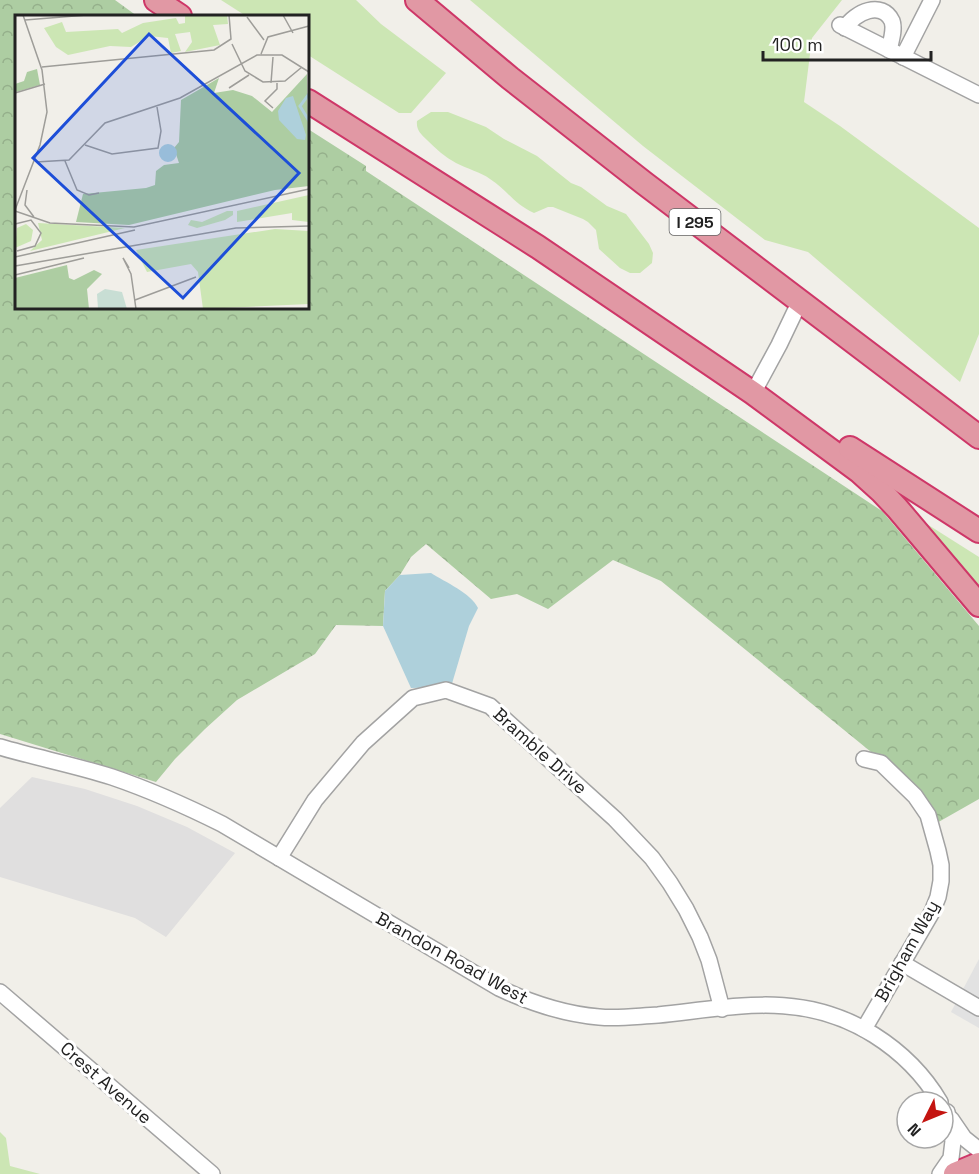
<svg xmlns="http://www.w3.org/2000/svg" width="979" height="1174" font-family="'Space Grotesk',sans-serif">
	<style>
		.residential { fill: #e0dfdf }
		.grass { fill: #cce6b4 }
		.forest { fill: url(#forest-crowns) }
		.parking { fill: #e2e2e2 }
		.water { fill: #aed0db }
		.lines { fill: none; stroke-linecap: round; stroke-linejoin: round }
		.minor-casing { stroke: #a3a3a3; stroke-width: 18 }
		.highway-casing { stroke: #ce3768; stroke-width: 26 }
		.minor { stroke: #fff; stroke-width: 15 }
		.highway { stroke: #e198a4; stroke-width: 22 }
		.labels { text-anchor: middle; stroke-width: 6; stroke-linejoin: round; paint-order: stroke }
		.shield { fill: #fff; stroke: #646464; stroke-width: 1.5 }
		.shield-label { font-size: 16px; font-weight: bold; fill: #222 }
		.street-label { font-size: 18px; fill: #222; stroke: #fff }
		.inset-river { fill: none; stroke: #aed0db; stroke-width: 3 }
		.inset-road { fill: none; stroke: #9e9d99; stroke-width: 1.5 }
		.view { fill: #1d4ed8; fill-opacity: 0.15; stroke: #1d4ed8; stroke-width: 3 }
		.inset-edge { fill: none; stroke: #222; stroke-width: 3 }
	</style>
	<defs>
		<pattern id="forest-crowns" width="20" height="18" patternUnits="userSpaceOnUse" patternTransform="scale(1.5)"><rect width="20" height="18" fill="#adcda2"/><path d="M2 6a3 3 0 1 1 6 0M12 15a3 3 0 1 1 6 0" fill="none" stroke="#95b08b"/></pattern>
	</defs>
	<rect width="100%" height="100%" fill="#f1efe9"/>
	<path class="residential" d="M32 777 85 789 137 806 187 827 235 853 166 937 135 918 0 877V808Z"/>
	<g class="grass">
		<path d="M221 0H356L381 24 446 73 411 113H399L308 55V16H246Z"/>
		<path d="M470 0H842L812 38 804 102 840 126 979 228V334L960 382 808 252 765 240 643 146Z"/>
		<path d="M442 112H448L486 127 504 139 537 156 571 183 581 187 607 206 626 214 649 244 653 253 652 263 640 273H630L620 268 599 249 596 230 588 222 583 219 553 207H548L534 213C514 204 507 190 490 179 481 172 467 169 456 163 445 157 436 149 427 140 421 134 416 130 417 121L431 112Z"/>
		<path d="M911 514 979 557V594Z"/>
		<path d="M0 1132 6 1138 10 1166 40 1174H0Z"/>
	</g>
	<path class="forest" d="M0 0H115L137 16H16V308H308V129L366 166V171L882 511 979 626V799L935 824 908 782 661 581 613 560 548 609 517 594 491 599 426 544 411 557 400 575 385 591 383 626 336 625 315 654 237 700 205 729 175 759 156 782 0 734Z"/>
	<path class="parking" d="M979 959V1028L951 1012Z"/>
	<path class="water" d="M431 573C445 582 471 593 478 608L469 626 451 687 411 688 383 626 385 591 400 575Z"/>
	<g class="lines">
		<g class="minor-casing">
			<g id="minor">
				<path d="M840 25 979 95"/>
				<path d="M845 28C855 12 882 0 892 21 895 29 891 41 889 50"/>
				<path d="M903 57 932 0"/>
				<path d="M753 393 779 345 800 301"/>
				<path d="M0 747C37 758 75 765 112 777 150 790 186 806 222 824L499 988C531 1003 563 1014 599 1017 618 1019 638 1016 658 1015 736 1007 802 990 874 1035 901 1052 924 1075 940 1102"/>
				<path d="M279 858 315 800 363 743 413 698 446 690 490 706 615 819 652 858 670 883 686 909 700 937 709 960 722 1009"/>
				<path d="M902 963 979 1008"/>
				<path d="M0 992 212 1174"/>
				<path d="M864 1029 932 912 938 897 941 881V865L938 851 928 815 915 796 881 763 864 759"/>
				<path d="M951 1119 964 1138 979 1150"/>
				<path d="M940 1174 951 1158 953 1141 947 1112"/>
			</g>
		</g>
		<g class="highway-casing">
			<g id="highway">
				<path d="M156 0 180 16"/>
				<path d="M417 0 510 78 644 183 979 437"/>
				<path d="M308 101 538 247 753 393 860 472 881 491 897 508 979 605"/>
				<path d="M850 448 979 531"/>
				<path d="M955 1174 979 1164"/>
			</g>
		</g>
		<use href="#minor" class="minor"/>
		<use href="#highway" class="highway"/>
	</g>
	<g class="labels">
		<rect class="shield" x="669.5" y="209" width="51" height="26" rx="4.5"/>
		<g class="shield-label">
			<text x="695" y="228">I 295</text>
		</g>
		<g class="street-label">
			<text transform="translate(540 751) rotate(42)" y="6">Bramble Drive</text>
			<text transform="translate(907 951) rotate(-61)" y="6">Brigham Way</text>
			<text transform="translate(452 958) rotate(29)" y="6">Brandon Road West</text>
			<text transform="translate(106 1083) rotate(41)" y="6">Crest Avenue</text>
		</g>
	</g>
	<g transform="translate(15 15)">
		<rect width="294" height="294" fill="#f1efe9"/>
		<path d="M170 0H212L213 9 198 10 205 30 170 37 177 27 175 17 160 19 166 36 156 38 153 23 134 21 116 32 95 31 53 40 41 32 29 13 47 7 51 17 103 14 107 18 128 8 161 3 164 9 170 8ZM294 180V207L277 205V198L222 207V196ZM212 196H218V200L210 205 182 213 173 210 176 205 187 207ZM23 208 110 213 15 236 27 225ZM11 209 18 215 16 226 0 233 2 213ZM260 214 294 216V289L188 294 183 257 176 249 132 257 121 235Z" fill="#cce6b4"/>
		<path d="M22 54 25 70 1 77 0 90V69L9 66 12 57ZM292 59 294 171 260 175 114 210 61 207 68 179 131 173 140 170 141 156 149 150 164 148 159 133 164 127 166 85 204 63 199 78 218 75 237 81 257 97ZM52 250 54 263 59 265 79 255 87 259 72 274 74 294H0V263Z" fill="#adcda2"/>
		<path d="M90 274 107 277 112 294H83L82 279Z" fill="#c8ded4"/>
		<path d="M278 81 291 120 290 125 282 124 264 105 263 96 271 83ZM144 138a9 9 0 1 1 18 0a9 9 0 1 1-18 0Z" fill="#aed0db"/>
		<path class="inset-river" d="M294 79 285 91 294 106"/>
		<path class="inset-road" d="M268 0 278 18M232 2 249 25M10 5 72 0M217 29 230 56 248 67 270 66 287 52M246 39 253 22 294 11M27 52 199 35 216 24 214 0M256 68 258 42M214 73 234 60M0 78 30 69M258 93 250 86 262 74V68M70 130 97 139 143 133 146 116 142 92M50 146 62 175 74 180 84 178M21 147 54 145 90 108 165 83 242 40H267L294 57M12 175 10 190 19 202M0 195 25 130 32 97 27 55 8 0M0 196 35 208 119 212 294 174M0 209 16 205 26 218 20 231 2 236M0 242 120 215M0 251 221 213 294 211M114 253 108 243 116 259 121 294M0 260 69 243M120 285 181 262"/>
		<path class="view" d="M134 19 284 158 168 283 18 143Z"/>
		<rect width="294" height="294" class="inset-edge"/>
	</g>
	<g transform="translate(925 1120) rotate(227)"><circle r="28" fill="#ffffff" stroke="#a7a7a7" stroke-width="1.5"/>
	<path d="M0-4.5L10 22L0 15L-10 22Z" fill="#c41410"/>
	<text y="-9" font-size="16" font-weight="bold" text-anchor="middle" fill="#222222">N</text>
	</g>
	<path d="M763 51v9h168v-9" fill="none" stroke="#222222" stroke-width="3"/>
	<text x="772" y="51" font-size="18" fill="#222222" stroke="#ffffff" stroke-width="4.5" paint-order="stroke">100 m</text>
</svg>
